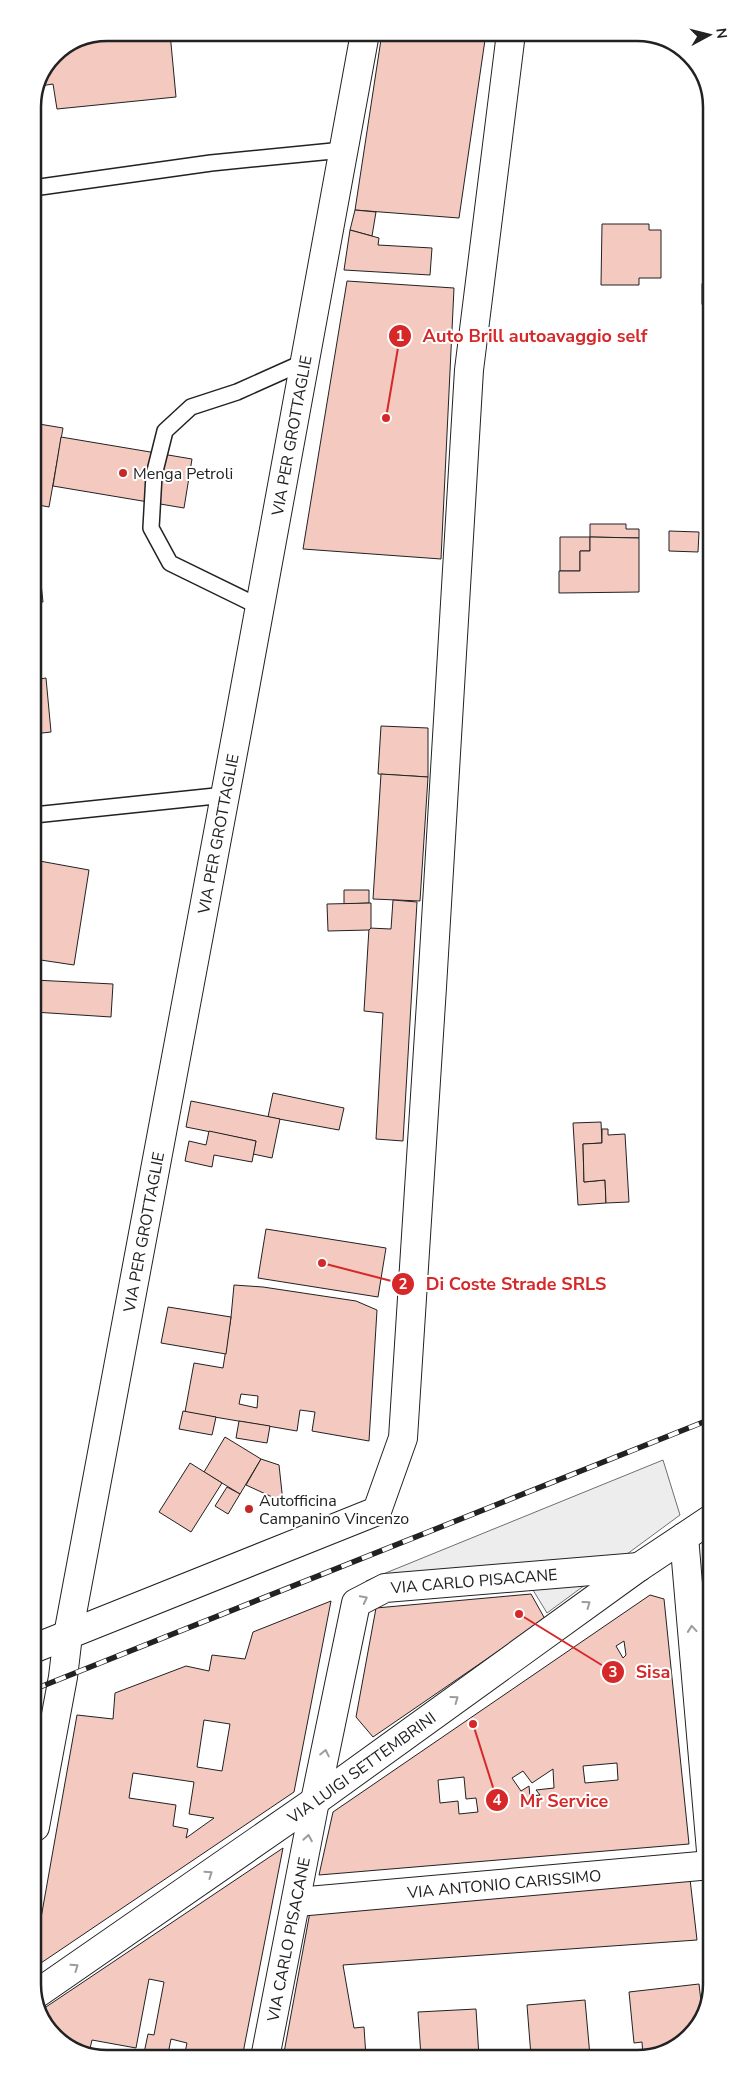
<svg xmlns="http://www.w3.org/2000/svg" width="744" height="2091" font-family="'Nunito Sans',sans-serif">
	<style>
		.parking { fill: #ededed; stroke: #6f6f6f }
		.building { fill: #f3c9c0; stroke: #222; fill-rule: evenodd }
		.lines { fill: none; stroke-linecap: round; stroke-linejoin: round }
		.service-casing { stroke: #222; stroke-width: 18 }
		.minor-casing { stroke: #222; stroke-width: 30 }
		.tertiary-casing { stroke: #222; stroke-width: 30 }
		.service { stroke: #fff; stroke-width: 15 }
		.minor { stroke: #fff; stroke-width: 28 }
		.tertiary { stroke: #fff; stroke-width: 28 }
		.rail-casing { stroke: #222; stroke-width: 5.5 }
		.rail { stroke: #fff; stroke-width: 4; stroke-dasharray: 11; stroke-linecap: butt }
		.oneway { stroke: #9c9c9c }
		.poi-dot { fill: #c62828; stroke: #fff; stroke-width: 2 }
		.labels { text-anchor: middle; stroke-width: 4; stroke-linejoin: round; paint-order: stroke }
		.street-label { font-size: 16px; fill: #222; stroke: #fff }
		.poi-label { font-size: 16px; fill: #222; stroke: #fff; text-anchor: start }
		.rim { fill: none; stroke: #222; stroke-width: 2.5 }
		.leader { fill: none; stroke: #d62828; stroke-width: 2 }
		.callout-dot { fill: #d62828; stroke: #fff; stroke-width: 2 }
		.mark-label { font-size: 15px; text-anchor: middle; font-weight: bold; fill: #fff }
		.callout-label { font-size: 18px; text-anchor: middle; font-weight: bold; fill: #d62828; stroke: #fff; stroke-width: 4; stroke-linejoin: round; paint-order: stroke }
	</style>
	<rect width="100%" height="100%" fill="#fff"/>
	<path class="parking" d="M663 1460 680 1515 547 1613 533 1590 376 1602 366 1581Z"/>
	<g class="building">
		<path d="M107 33H170L176 97 57 109 53 84 40 86 55 54Z"/>
		<path d="M382 33H486L459 218 355 210Z"/>
		<path d="M355 210 376 212 372 236 350 230Z"/>
		<path d="M602 224H649V230H661V278H639V285H601Z"/>
		<path d="M350 230 379 238 378 245 432 248 430 275 344 270Z"/>
		<path d="M347 281 454 288 441 559 303 549Z"/>
		<rect x="702" y="284" width="7" height="20"/>
		<path d="M33 423 63 428 49 507 33 504Z"/>
		<path d="M61 437 192 459 184 508 53 486Z"/>
		<path d="M590 524H626V529H639V538L590 537Z"/>
		<path d="M669 531 699 532 698 552 669 551Z"/>
		<path d="M560 537H590V551H580V571H560Z"/>
		<path d="M590 537 639 538V592L559 593V571H580V551H590Z"/>
		<path d="M33 555H38L43 602 33 603Z"/>
		<path d="M46 678 51 732 33 734V680Z"/>
		<path d="M381 726 428 728V777L378 774Z"/>
		<path d="M381 774 428 777 420 901 373 899Z"/>
		<path d="M34 860 89 870 74 965 34 959Z"/>
		<path d="M344 890H369V903L344 904Z"/>
		<path d="M393 900 417 902 403 1141 376 1139 383 1013 364 1011 369 928 391 929Z"/>
		<path d="M371 903V928L369 930 328 931 327 904Z"/>
		<path d="M34 980 113 984 111 1017 34 1012Z"/>
		<path d="M273 1093 344 1108 339 1130 268 1117Z"/>
		<path d="M191 1101 280 1119 272 1158 253 1154 256 1141 186 1127Z"/>
		<path d="M601 1122 602 1143 583 1144 584 1182 605 1180 606 1203 578 1205 573 1123Z"/>
		<path d="M602 1129H608V1135L625 1134 629 1202 606 1203 605 1180 584 1182 583 1144 602 1143Z"/>
		<path d="M209 1131 256 1141 252 1162 214 1155 212 1167 185 1161 189 1141 206 1145Z"/>
		<path d="M266 1229 386 1248 378 1297 258 1278Z"/>
		<path d="M234 1285 263 1287 356 1301 377 1310 369 1441 312 1431 315 1412 300 1410 297 1431 185 1412 194 1363 223 1368 231 1317ZM241 1394 258 1396 257 1408 239 1404Z"/>
		<path d="M168 1307 231 1317 226 1354 161 1343Z"/>
		<path d="M183 1411 216 1417 212 1435 179 1429Z"/>
		<path d="M239 1421 270 1426 267 1443 236 1438Z"/>
		<path d="M225 1437 261 1459 240 1494 204 1472Z"/>
		<path d="M261 1459 279 1465 283 1502 246 1485Z"/>
		<path d="M190 1463 222 1483 191 1532 159 1512Z"/>
		<path d="M227 1487 240 1494 228 1514 215 1506Z"/>
		<path d="M531 1594 545 1619 373 1737 356 1717 376 1608Z"/>
		<path d="M650 1595 664 1599 689 1844 319 1875 333 1812ZM624 1641 626 1655 623 1658 616 1646ZM617 1763 618 1780 585 1783 583 1766ZM553 1769 554 1788 536 1790 540 1795 530 1796 529 1786 521 1791 512 1778 523 1771 532 1783ZM464 1777 466 1799 476 1798 478 1812 459 1814 458 1801 440 1803 438 1780Z"/>
		<path d="M331 1601 294 1792 38 1965H35V1952L77 1715 113 1719 115 1693 186 1666 209 1671 212 1655 245 1659 253 1632ZM204 1720 230 1724 222 1771 197 1767ZM133 1773 194 1782 189 1814 214 1818 186 1838 188 1829 173 1826 176 1805 129 1798Z"/>
		<path d="M283 1848 242 2058H143L148 2034 154 2035 164 1982 149 1979 136 2048 92 2040 89 2053 58 2040 40 2011ZM171 2039 187 2043 184 2057 168 2054Z"/>
		<path d="M690 1879 697 1940 343 1965 354 2028 364 2027 366 2057 283 2058 310 1912Z"/>
		<path d="M699 1984 702 2010 696 2029 656 2056H643L642 2042 634 2043 629 1992Z"/>
		<path d="M585 2000 590 2056H531L527 2005Z"/>
		<path d="M476 2009 479 2057H421L418 2012Z"/>
	</g>
	<g class="lines">
		<g class="service-casing">
			<g id="service">
				<path d="M33 188 211 163 343 150"/>
				<path d="M260 607 170 563 151 528 154 475 165 431 191 407 237 392 304 362"/>
				<path d="M34 815 225 795"/>
			</g>
		</g>
		<g class="minor-casing">
			<g id="minor">
				<path d="M684 1537 711 1851"/>
				<path d="M35 1648 377 1511 403 1438 432 987 469 370 511 33"/>
				<path id="s1" d="M297 1902 711 1865"/>
				<path id="s2" d="M35 1995 315 1801 639 1567 711 1519"/>
				<path id="s3" d="M265 2058 315 1801 356 1603 385 1588 639 1567"/>
			</g>
		</g>
		<g class="tertiary-casing">
			<g id="tertiary">
				<path id="s4" d="M35 1827 63 1677 68 1635 238 726 365 33"/>
			</g>
		</g>
		<use href="#service" class="service"/>
		<use href="#minor" class="minor"/>
		<use href="#tertiary" class="tertiary"/>
		<g class="rail-casing">
			<path id="rail" d="M35 1689 711 1419"/>
		</g>
		<use href="#rail" class="rail"/>
	</g>
	<defs><path id="oneway-chevron" d="M-2-3.5L2.5 0L-2 3.5" fill="none" stroke-width="1.6" stroke-linecap="round" stroke-linejoin="round" transform="scale(1.25)"/></defs>
	<g class="oneway">
		<use href="#oneway-chevron" transform="translate(364 1599) rotate(-27)"/>
		<use href="#oneway-chevron" transform="translate(587 1604) rotate(-36)"/>
		<use href="#oneway-chevron" transform="translate(692 1629) rotate(-95)"/>
		<use href="#oneway-chevron" transform="translate(455 1699) rotate(-36)"/>
		<use href="#oneway-chevron" transform="translate(325 1753) rotate(-78)"/>
		<use href="#oneway-chevron" transform="translate(308 1838) rotate(-80)"/>
		<use href="#oneway-chevron" transform="translate(209 1874) rotate(-35)"/>
		<use href="#oneway-chevron" transform="translate(75 1967) rotate(-35)"/>
	</g>
	<g class="poi-dot">
		<circle cx="123" cy="473" r="5"/>
		<circle cx="249" cy="1509" r="5"/>
	</g>
	<g class="labels">
		<g class="street-label">
			<text dy="6" stroke="none"><textPath href="#s4" startOffset="1415">VIA PER GROTTAGLIE</textPath></text>
			<text dy="6" stroke="none"><textPath href="#s4" startOffset="1010">VIA PER GROTTAGLIE</textPath></text>
			<text dy="6" stroke="none"><textPath href="#s4" startOffset="605">VIA PER GROTTAGLIE</textPath></text>
			<text dy="6" stroke="none"><textPath href="#s3" startOffset="586">VIA CARLO PISACANE</textPath></text>
			<text dy="6" stroke="none"><textPath href="#s2" startOffset="398">VIA LUIGI SETTEMBRINI</textPath></text>
			<text dy="6" stroke="none"><textPath href="#s1" startOffset="208">VIA ANTONIO CARISSIMO</textPath></text>
			<text dy="6" stroke="none"><textPath href="#s3" startOffset="121">VIA CARLO PISACANE</textPath></text>
		</g>
		<g class="poi-label">
			<text x="133" y="479">Menga Petroli</text>
			<text x="259" y="1506">Autofficina<tspan x="259" dy="18">Campanino Vincenzo</tspan></text>
		</g>
	</g>
	<path d="M0 0H744V2091H0ZM107 41H637A66 66 0 0 1 703 107V1984A66 66 0 0 1 637 2050H107A66 66 0 0 1 41 1984V107A66 66 0 0 1 107 41Z" fill="#fff" fill-rule="evenodd"/>
	<path class="rim" d="M107 41H637A66 66 0 0 1 703 107V1984A66 66 0 0 1 637 2050H107A66 66 0 0 1 41 1984V107A66 66 0 0 1 107 41Z"/>
	<path class="leader" d="M386 418L400 336M322 1263L403 1284M519 1614L613 1672M473 1724L497 1800"/>
	<g class="callout-dot">
		<circle cx="386" cy="418" r="5"/>
		<circle cx="322" cy="1263" r="5"/>
		<circle cx="519" cy="1614" r="5"/>
		<circle cx="473" cy="1724" r="5"/>
		<circle cx="400" cy="336" r="12"/>
		<circle cx="403" cy="1284" r="12"/>
		<circle cx="613" cy="1672" r="12"/>
		<circle cx="497" cy="1800" r="12"/>
	</g>
	<g class="mark-label">
		<text x="400" y="341">1</text>
		<text x="403" y="1289">2</text>
		<text x="613" y="1677">3</text>
		<text x="497" y="1805">4</text>
	</g>
	<g class="callout-label">
		<text x="535" y="342">Auto Brill autoavaggio self</text>
		<text x="516" y="1290">Di Coste Strade SRLS</text>
		<text x="653" y="1678">Sisa</text>
		<text x="564" y="1807">Mr Service</text>
	</g>
	<g transform="translate(709 35) rotate(83)" stroke="#ffffff" stroke-width="4" paint-order="stroke">
	<path d="M0-4L9 19L0 12L-9 19Z" fill="#222222"/>
	<text y="-8" font-size="14" font-weight="bold" text-anchor="middle" fill="#222222">N</text>
	</g>
</svg>
